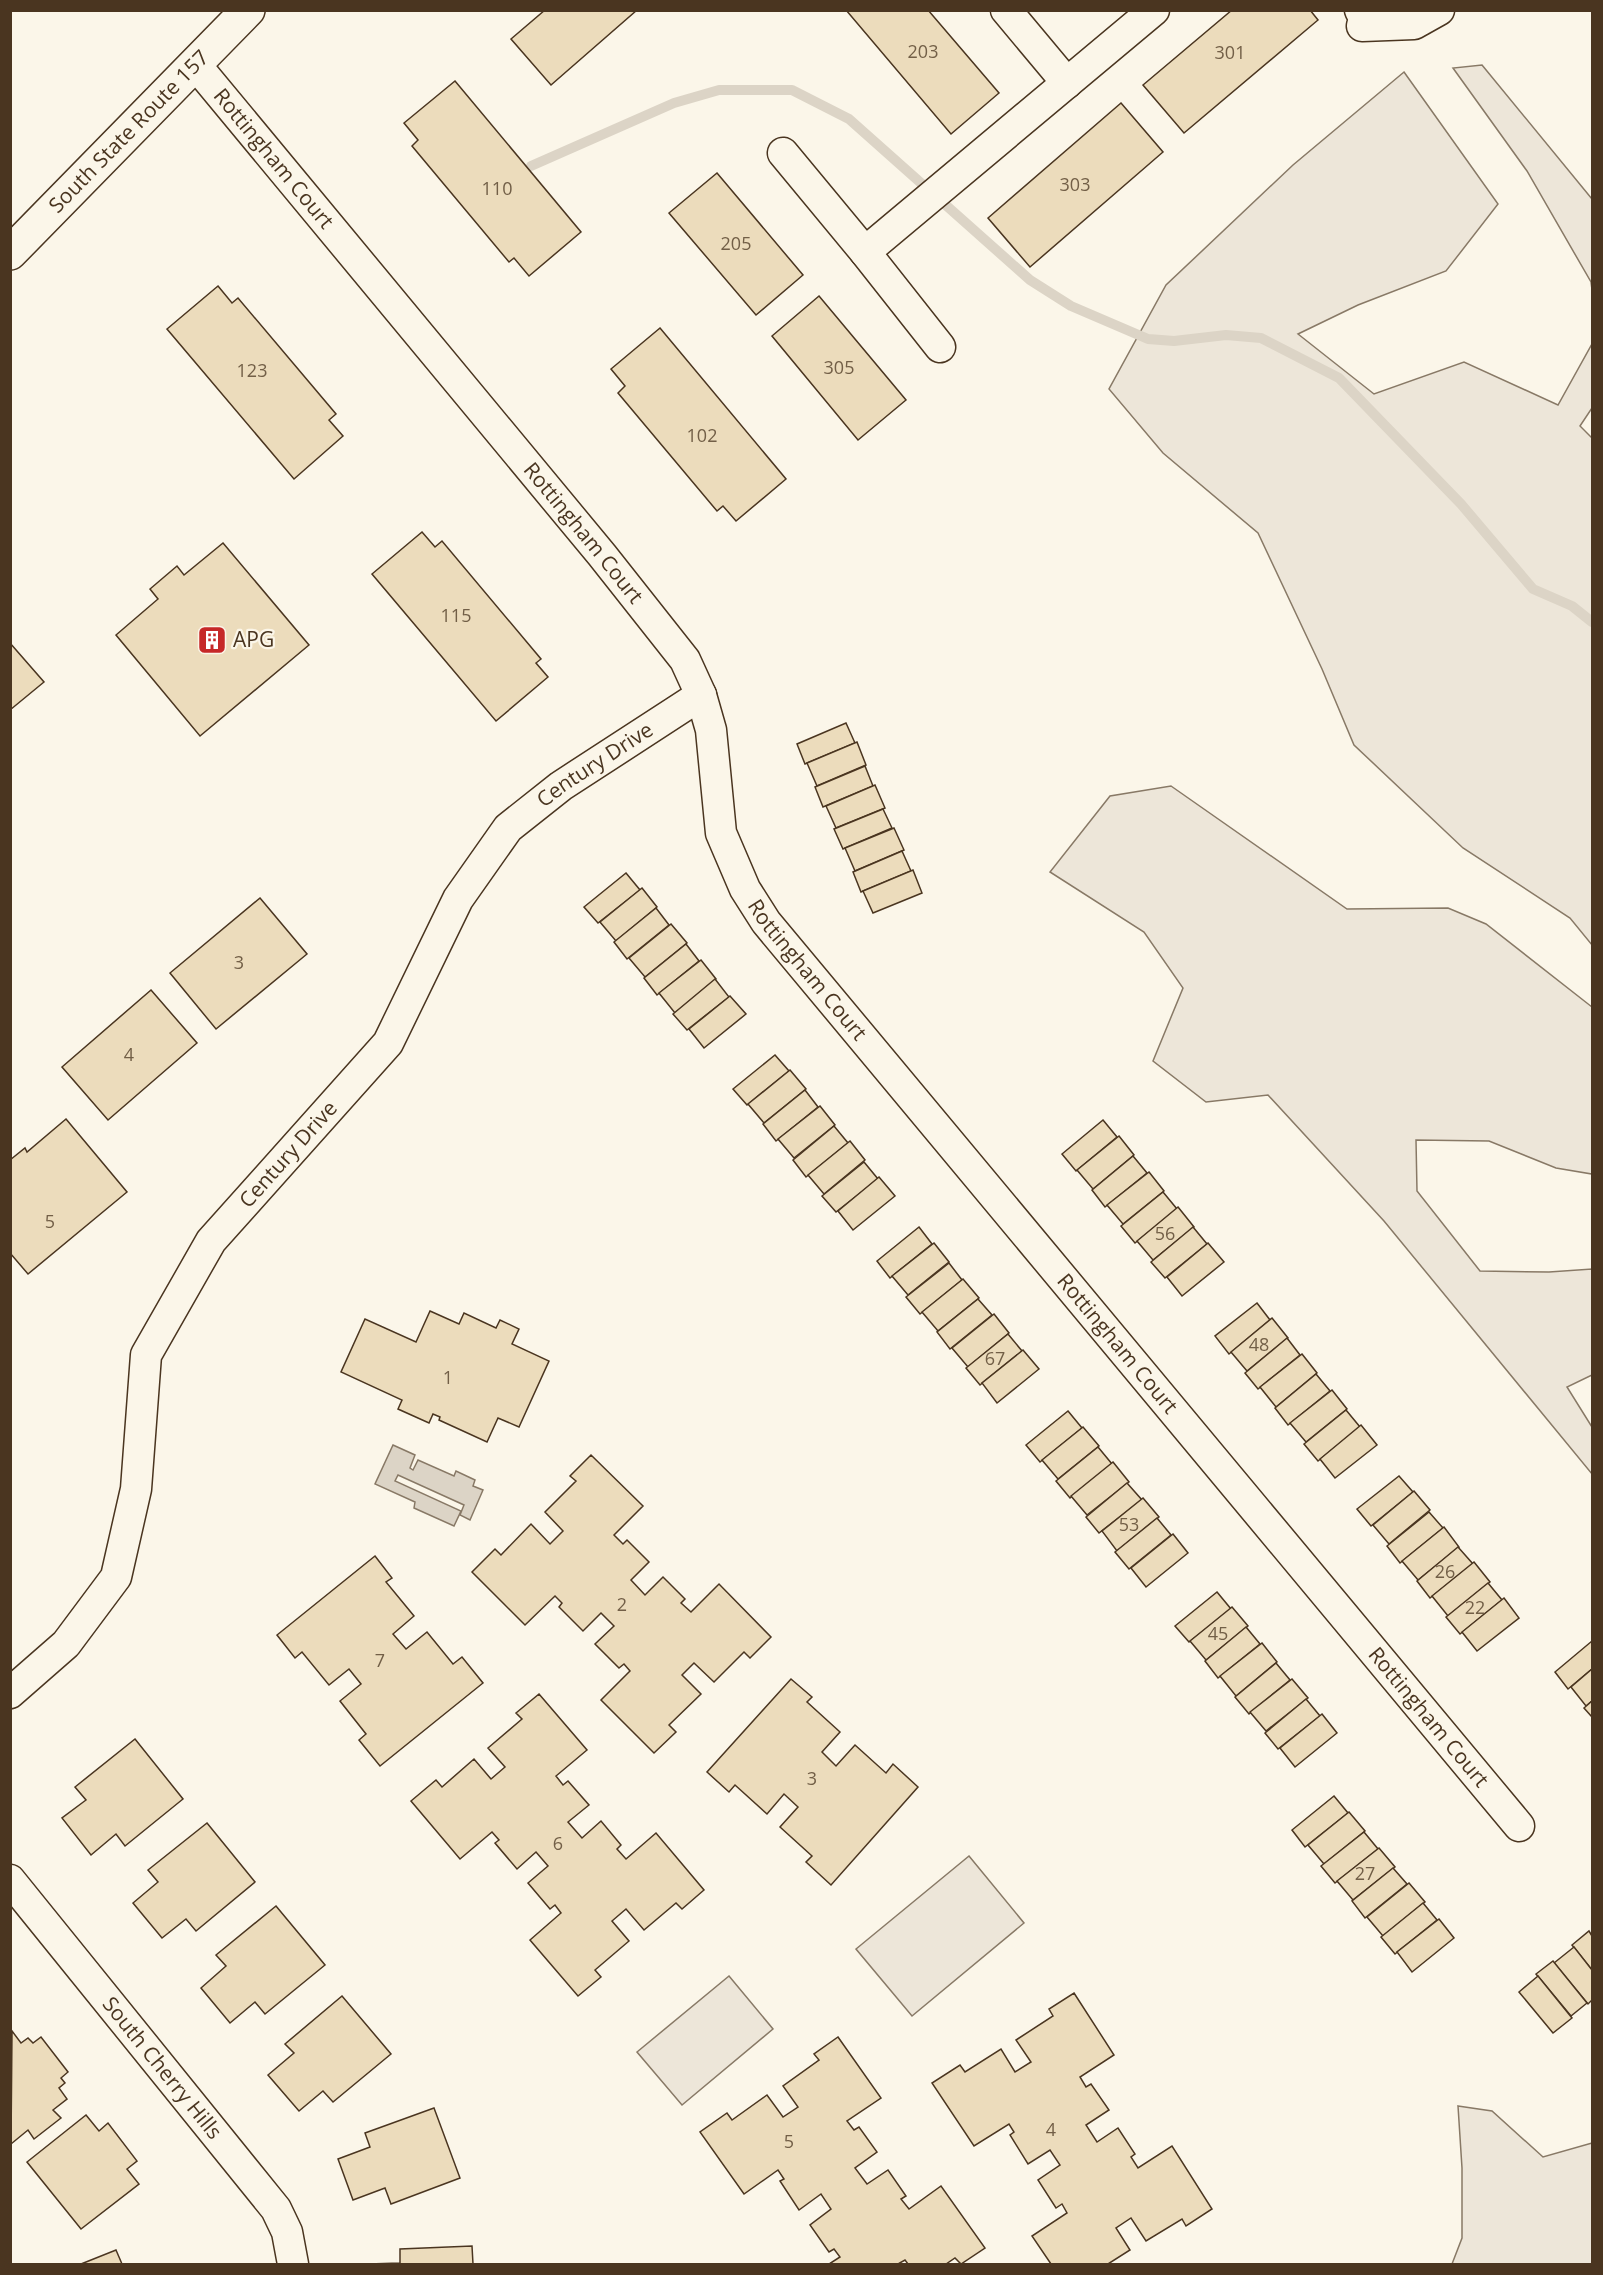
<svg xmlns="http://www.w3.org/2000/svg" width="1603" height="2275" font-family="'Open Sans',sans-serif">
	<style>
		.green { fill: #ede6d9; stroke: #887966; stroke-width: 1.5 }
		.water { fill: #dcd4c6; stroke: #887966; stroke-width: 1.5 }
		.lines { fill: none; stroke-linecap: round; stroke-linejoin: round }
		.stream { stroke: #dcd4c6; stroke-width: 10 }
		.building { fill: #ecdcbc; stroke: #4a3520; stroke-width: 1.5 }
		.street-casing { stroke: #4a3520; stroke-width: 33 }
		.primary-casing { stroke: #4a3520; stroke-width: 36 }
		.street { stroke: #fbf6e9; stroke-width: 30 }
		.primary { stroke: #fbf6e9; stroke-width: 33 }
		.labels { text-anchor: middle; stroke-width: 4.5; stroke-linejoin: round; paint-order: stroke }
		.number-label { font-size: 18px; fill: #725f47 }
		.street-label { font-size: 21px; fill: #4a3520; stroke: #fbf6e9 }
		.poi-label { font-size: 21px; fill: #4a3520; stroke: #fbf6e9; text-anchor: start }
	</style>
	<rect width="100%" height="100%" fill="#fbf6e9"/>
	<g class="green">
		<path d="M1482 65 1592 199V290L1591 282 1527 171 1453 68Z"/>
		<path d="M1404 72 1498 204 1446 271 1358 305 1298 334 1374 394 1464 362 1558 405 1592 344V408L1580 426 1592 438V945L1570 918 1463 848 1354 745 1322 669 1258 533 1163 453 1109 389 1166 285 1293 165Z"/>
		<path d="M1171 786 1347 909 1448 908 1486 924 1592 1007V1174L1556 1168 1489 1141 1416 1140 1417 1191 1480 1271 1549 1272 1592 1269V1375L1567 1387 1592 1427V1474L1384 1221 1268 1095 1206 1102 1153 1061 1183 988 1144 932 1050 872 1110 796Z"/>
		<path d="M969 1856 1024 1923 912 2016 856 1949Z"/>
		<path d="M729 1976 773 2029 682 2105 637 2052Z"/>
		<path d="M1458 2106 1492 2111 1543 2157 1592 2143V2264H1452L1462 2238V2168Z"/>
	</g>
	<path class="water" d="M393 1445 415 1455 410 1468 413 1470 418 1460 454 1476 456 1471 475 1480 473 1486 483 1490 470 1520 460 1515 464 1505 398 1475 395 1481 461 1511 454 1526 414 1508 415 1502 375 1484Z"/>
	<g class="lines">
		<path class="stream" d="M531 166 674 103 719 90H792L849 119 1030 280 1071 306 1148 339 1174 341 1226 335 1261 338 1339 378 1461 504 1533 589 1572 606 1592 622"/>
	</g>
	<g class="building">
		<path d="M545 10H637L551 85 511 39Z"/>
		<path d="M846 10H928L999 93 951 134Z"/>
		<path d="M1232 10H1310L1318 20 1184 133 1143 85Z"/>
		<path d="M455 81 581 232 529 276 514 258 509 262 412 146 418 140 404 123Z"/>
		<path d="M1121 103 1163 152 1030 267 988 218Z"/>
		<path d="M717 173 803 275 756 315 669 213Z"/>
		<path d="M218 286 232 303 238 298 336 414 329 420 343 436 294 479 167 329Z"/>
		<path d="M819 296 906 400 858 440 772 336Z"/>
		<path d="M660 328 786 479 736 521 723 506 717 511 618 393 625 386 611 369Z"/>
		<path d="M422 532 435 547 442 541 541 659 536 663 548 677 496 721 372 574Z"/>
		<path d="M223 543 309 645 200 736 116 635 158 599 150 589 177 566 184 575Z"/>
		<path d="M10 643 44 682 10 710Z"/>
		<path d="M846 723 855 743 805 764 797 744Z"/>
		<path d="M857 742 866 765 817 786 807 763Z"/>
		<path d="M865 766 873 786 823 807 815 787Z"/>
		<path d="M875 785 885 808 836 828 826 806Z"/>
		<path d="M883 809 892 828 843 849 834 829Z"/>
		<path d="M894 828 904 850 855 871 845 848Z"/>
		<path d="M902 851 911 871 861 892 853 872Z"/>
		<path d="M913 870 922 893 873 913 863 891Z"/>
		<path d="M626 873 640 890 598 923 584 907Z"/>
		<path d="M642 888 657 907 616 941 600 922Z"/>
		<path d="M260 898 307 954 216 1029 170 973Z"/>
		<path d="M656 908 669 925 627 959 614 942Z"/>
		<path d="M671 924 687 943 645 977 629 958Z"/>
		<path d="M686 944 699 961 657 995 644 978Z"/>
		<path d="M701 960 716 979 675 1013 659 993Z"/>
		<path d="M715 979 729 997 687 1030 673 1014Z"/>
		<path d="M151 990 197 1043 108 1120 62 1067Z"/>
		<path d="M730 996 746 1014 704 1048 689 1029Z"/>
		<path d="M775 1055 789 1071 747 1105 733 1089Z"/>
		<path d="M790 1070 806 1089 764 1123 748 1104Z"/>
		<path d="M805 1090 818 1107 776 1141 763 1124Z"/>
		<path d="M820 1106 835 1125 794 1158 778 1139Z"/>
		<path d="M66 1119 127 1192 28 1274 10 1253V1160L25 1148 27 1152Z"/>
		<path d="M1103 1120 1117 1137 1076 1171 1062 1154Z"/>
		<path d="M834 1126 848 1143 806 1177 793 1160Z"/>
		<path d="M1119 1136 1134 1155 1093 1189 1077 1170Z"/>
		<path d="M850 1141 865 1160 824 1194 808 1175Z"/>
		<path d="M1133 1156 1147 1173 1105 1207 1092 1190Z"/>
		<path d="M864 1162 878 1179 836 1212 822 1196Z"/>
		<path d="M1149 1172 1164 1191 1123 1224 1107 1205Z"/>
		<path d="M879 1177 895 1196 853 1230 838 1211Z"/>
		<path d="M1163 1192 1177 1209 1135 1243 1121 1226Z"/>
		<path d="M1178 1207 1194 1227 1153 1260 1137 1241Z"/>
		<path d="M919 1227 932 1244 890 1278 877 1261Z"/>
		<path d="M1193 1227 1207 1244 1165 1278 1151 1262Z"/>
		<path d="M934 1243 949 1262 908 1295 892 1276Z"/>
		<path d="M1208 1243 1224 1262 1182 1296 1167 1277Z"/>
		<path d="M949 1263 962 1280 920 1314 906 1297Z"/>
		<path d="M963 1279 979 1298 938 1331 922 1312Z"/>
		<path d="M978 1299 992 1315 950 1349 937 1332Z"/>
		<path d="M1257 1303 1270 1320 1229 1354 1215 1336Z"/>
		<path d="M430 1311 459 1324 464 1313 496 1328 500 1320 519 1329 512 1344 549 1361 519 1427 498 1418 487 1442 439 1420 440 1417 433 1414 429 1423 398 1409 402 1400 341 1372 365 1319 416 1342Z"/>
		<path d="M994 1314 1009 1333 968 1367 952 1348Z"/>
		<path d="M1272 1318 1288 1338 1247 1371 1231 1352Z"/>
		<path d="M1008 1334 1022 1351 980 1385 966 1368Z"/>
		<path d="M1287 1338 1300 1355 1258 1389 1245 1373Z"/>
		<path d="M1023 1350 1039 1369 997 1403 982 1383Z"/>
		<path d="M1302 1354 1317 1373 1276 1407 1260 1387Z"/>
		<path d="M1316 1374 1330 1391 1288 1425 1275 1408Z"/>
		<path d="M1332 1390 1347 1409 1306 1442 1290 1423Z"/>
		<path d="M1346 1410 1360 1427 1318 1461 1304 1444Z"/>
		<path d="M1068 1411 1082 1428 1040 1462 1026 1445Z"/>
		<path d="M1361 1425 1377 1445 1335 1478 1320 1459Z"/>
		<path d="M1083 1427 1099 1446 1058 1479 1042 1460Z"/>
		<path d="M1098 1447 1112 1464 1070 1498 1056 1481Z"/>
		<path d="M591 1455 643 1506 614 1535 623 1544 627 1540 649 1562 631 1580 645 1595 663 1577 685 1599 681 1603 691 1612 719 1584 771 1637 750 1658 744 1652 714 1682 694 1663 682 1675 701 1694 669 1725 676 1732 654 1753 601 1700 630 1671 624 1664 619 1668 595 1644 614 1626 601 1613 583 1631 559 1607 562 1603 555 1596 525 1625 472 1572 495 1549 501 1555 531 1524 550 1544 563 1531 545 1512 576 1481 570 1476Z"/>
		<path d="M1113 1462 1129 1482 1087 1515 1071 1496Z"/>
		<path d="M1399 1476 1413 1492 1371 1526 1357 1509Z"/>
		<path d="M1127 1483 1142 1500 1099 1533 1086 1517Z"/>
		<path d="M1414 1491 1430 1510 1389 1544 1373 1525Z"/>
		<path d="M1143 1498 1159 1517 1117 1551 1102 1531Z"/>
		<path d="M1429 1512 1443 1528 1400 1563 1387 1546Z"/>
		<path d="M1157 1518 1171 1535 1129 1569 1115 1552Z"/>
		<path d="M1444 1527 1459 1547 1418 1580 1402 1561Z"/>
		<path d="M1173 1534 1188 1553 1146 1587 1131 1568Z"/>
		<path d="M1458 1547 1473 1564 1430 1598 1417 1581Z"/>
		<path d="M375 1556 392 1578 386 1582 414 1616 393 1634 406 1649 427 1632 453 1664 462 1657 483 1683 380 1766 359 1740 366 1734 340 1701 361 1684 349 1669 329 1685 302 1652 295 1658 277 1635Z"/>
		<path d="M1474 1562 1490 1582 1448 1616 1432 1596Z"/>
		<path d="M1488 1583 1502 1600 1460 1634 1446 1617Z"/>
		<path d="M1217 1592 1231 1609 1189 1642 1175 1626Z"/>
		<path d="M1504 1598 1519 1618 1477 1651 1462 1632Z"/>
		<path d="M1232 1607 1248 1626 1206 1660 1190 1641Z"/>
		<path d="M1246 1627 1260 1644 1218 1678 1205 1661Z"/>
		<path d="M1592 1641V1669L1568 1689 1555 1672Z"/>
		<path d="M1262 1643 1277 1662 1236 1696 1220 1676Z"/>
		<path d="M1276 1663 1290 1680 1249 1714 1235 1697Z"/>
		<path d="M1592 1669V1701L1586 1706 1571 1687Z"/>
		<path d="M791 1679 812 1697 807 1702 840 1732 822 1752 836 1766 855 1745 886 1773 893 1764 918 1787 831 1885 806 1862 812 1856 780 1827 798 1807 784 1794 767 1814 735 1785 729 1792 707 1772Z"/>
		<path d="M1292 1679 1308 1698 1266 1731 1250 1712Z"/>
		<path d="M539 1694 587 1750 556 1776 563 1785 568 1781 589 1805 568 1822 582 1838 601 1821 621 1845 617 1849 626 1859 656 1833 704 1890 682 1909 676 1903 644 1930 626 1909 612 1921 629 1941 595 1970 601 1977 578 1996 530 1940 561 1913 555 1905 550 1909 528 1883 548 1866 536 1852 517 1869 495 1843 499 1840 492 1832 460 1859 411 1801 436 1780 442 1787 474 1759 491 1779 505 1767 488 1748 522 1719 516 1713Z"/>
		<path d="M1306 1699 1320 1716 1278 1749 1265 1733Z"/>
		<path d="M1592 1701V1717L1584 1708Z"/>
		<path d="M1322 1714 1337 1733 1295 1767 1280 1748Z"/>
		<path d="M135 1739 183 1799 125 1846 116 1834 91 1855 62 1818 86 1800 75 1787Z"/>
		<path d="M1334 1796 1348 1813 1305 1847 1292 1830Z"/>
		<path d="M1349 1812 1365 1831 1324 1864 1308 1845Z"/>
		<path d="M207 1823 255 1882 196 1931 186 1919 162 1938 133 1903 158 1882 148 1870Z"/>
		<path d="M1364 1832 1378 1849 1335 1883 1321 1866Z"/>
		<path d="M1379 1848 1395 1867 1353 1900 1337 1881Z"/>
		<path d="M1393 1868 1407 1884 1365 1918 1352 1901Z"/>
		<path d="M1409 1883 1425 1902 1383 1936 1367 1917Z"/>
		<path d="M1423 1903 1437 1920 1395 1954 1381 1937Z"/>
		<path d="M276 1906 325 1965 265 2014 255 2002 230 2023 201 1988 226 1966 216 1955Z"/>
		<path d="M1439 1919 1454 1938 1412 1972 1397 1952Z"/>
		<path d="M1589 1931 1592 1936V1970L1572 1945Z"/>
		<path d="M1574 1947 1592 1970V2000L1588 2004 1554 1963Z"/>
		<path d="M1553 1961 1587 2003 1571 2016 1536 1974Z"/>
		<path d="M1538 1976 1572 2018 1553 2033 1519 1992Z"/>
		<path d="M1074 1993 1114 2055 1080 2077 1086 2087 1091 2084 1109 2110 1086 2125 1097 2142 1118 2128 1135 2154 1131 2157 1138 2168 1172 2146 1212 2209 1186 2226 1182 2219 1146 2241 1131 2218 1116 2228 1130 2250 1108 2264H1051L1032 2236 1067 2213 1062 2204 1056 2208 1038 2180 1060 2165 1050 2150 1028 2164 1010 2135 1014 2132 1009 2124 974 2146 932 2083 960 2065 965 2072 1001 2049 1015 2072 1031 2062 1016 2040 1053 2016 1049 2009Z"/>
		<path d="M342 1996 391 2054 333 2102 323 2091 299 2111 268 2075 294 2053 285 2044Z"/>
		<path d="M12 2031 21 2043 28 2038 33 2043 41 2037 68 2072 61 2078 65 2083 59 2088 67 2099 53 2110 61 2118 34 2139 28 2130 11 2144Z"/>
		<path d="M838 2037 881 2098 847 2121 854 2130 859 2127 877 2152 855 2168 867 2184 888 2170 906 2196 901 2199 909 2209 941 2186 985 2248 961 2264 955 2258 946 2264H908L905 2260 898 2264H829L840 2257 834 2249 829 2252 810 2225 831 2209 821 2194 799 2210 780 2181 784 2179 778 2170 744 2194 700 2132 727 2113 732 2120 767 2095 783 2117 798 2107 783 2086 819 2060 814 2054Z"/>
		<path d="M434 2108 460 2178 391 2204 385 2188 353 2200 338 2159 370 2147 365 2133Z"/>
		<path d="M86 2115 99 2131 108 2123 137 2161 127 2169 139 2184 81 2229 27 2162Z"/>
		<path d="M472 2246 473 2264H368L400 2263V2249Z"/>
		<path d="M116 2250 122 2264H81Z"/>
	</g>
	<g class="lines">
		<g class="street-casing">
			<g id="street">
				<path d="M1006 10 1067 83"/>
				<path d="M1360 10 1364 18 1362 26 1414 24 1439 10"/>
				<path id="s1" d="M195 64 602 555 685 660 701 695 711 730 721 833 745 889 766 922 1519 1826"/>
				<path d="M783 153 865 252 1154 10"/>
				<path d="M865 252 940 347"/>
				<path id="s2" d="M10 1693 66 1644 116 1577 136 1489 146 1355 211 1241 388 1043 458 899 508 828 561 786 701 695"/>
				<path id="s3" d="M10 1880 276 2209 287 2232 293 2264"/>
			</g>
		</g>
		<g class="primary-casing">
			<g id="primary">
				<path id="s4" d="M10 253 248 10"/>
			</g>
		</g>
		<use href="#street" class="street"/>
		<use href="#primary" class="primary"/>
	</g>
	<defs>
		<g id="building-square" transform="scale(1.5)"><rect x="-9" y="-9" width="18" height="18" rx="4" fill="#c62828" stroke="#fbf6e9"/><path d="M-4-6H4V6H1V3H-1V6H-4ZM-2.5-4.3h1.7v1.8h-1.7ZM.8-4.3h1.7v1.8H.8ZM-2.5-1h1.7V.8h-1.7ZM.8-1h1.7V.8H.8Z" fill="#fff"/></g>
	</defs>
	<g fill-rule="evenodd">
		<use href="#building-square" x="212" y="640"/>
	</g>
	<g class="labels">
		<g class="number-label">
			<text x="923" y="58">203</text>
			<text x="1230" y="59">301</text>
			<text x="1075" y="191">303</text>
			<text x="497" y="195">110</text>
			<text x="736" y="250">205</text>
			<text x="839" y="374">305</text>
			<text x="252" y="377">123</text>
			<text x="702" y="442">102</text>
			<text x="456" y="622">115</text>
			<text x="239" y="969">3</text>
			<text x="129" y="1061">4</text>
			<text x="50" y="1228">5</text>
			<text x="1165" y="1240">56</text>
			<text x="1259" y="1351">48</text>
			<text x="995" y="1365">67</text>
			<text x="448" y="1384">1</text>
			<text x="1129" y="1531">53</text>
			<text x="1445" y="1578">26</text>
			<text x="622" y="1611">2</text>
			<text x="1475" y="1614">22</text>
			<text x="1218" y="1640">45</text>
			<text x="380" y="1667">7</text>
			<text x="812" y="1785">3</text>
			<text x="558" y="1850">6</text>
			<text x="1365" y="1880">27</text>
			<text x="1051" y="2136">4</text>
			<text x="789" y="2148">5</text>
		</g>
		<g class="street-label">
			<text dy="7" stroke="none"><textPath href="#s4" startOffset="170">South State Route 157</textPath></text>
			<text dy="7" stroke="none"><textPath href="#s1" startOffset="123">Rottingham Court</textPath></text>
			<text dy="7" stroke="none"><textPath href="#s1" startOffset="609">Rottingham Court</textPath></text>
			<text dy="7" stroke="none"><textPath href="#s2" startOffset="1134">Century Drive</textPath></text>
			<text dy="7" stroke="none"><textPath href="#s1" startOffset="1113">Rottingham Court</textPath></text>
			<text dy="7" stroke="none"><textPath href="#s2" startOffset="630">Century Drive</textPath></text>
			<text dy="7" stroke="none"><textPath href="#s1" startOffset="1599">Rottingham Court</textPath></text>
			<text dy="7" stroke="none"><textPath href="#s1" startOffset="2085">Rottingham Court</textPath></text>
			<text dy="7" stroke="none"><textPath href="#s3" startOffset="242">South Cherry Hills</textPath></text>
		</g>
		<g class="poi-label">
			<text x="233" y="647">APG</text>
		</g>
	</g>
	<rect width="1603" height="2275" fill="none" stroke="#4a3520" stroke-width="24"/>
</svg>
